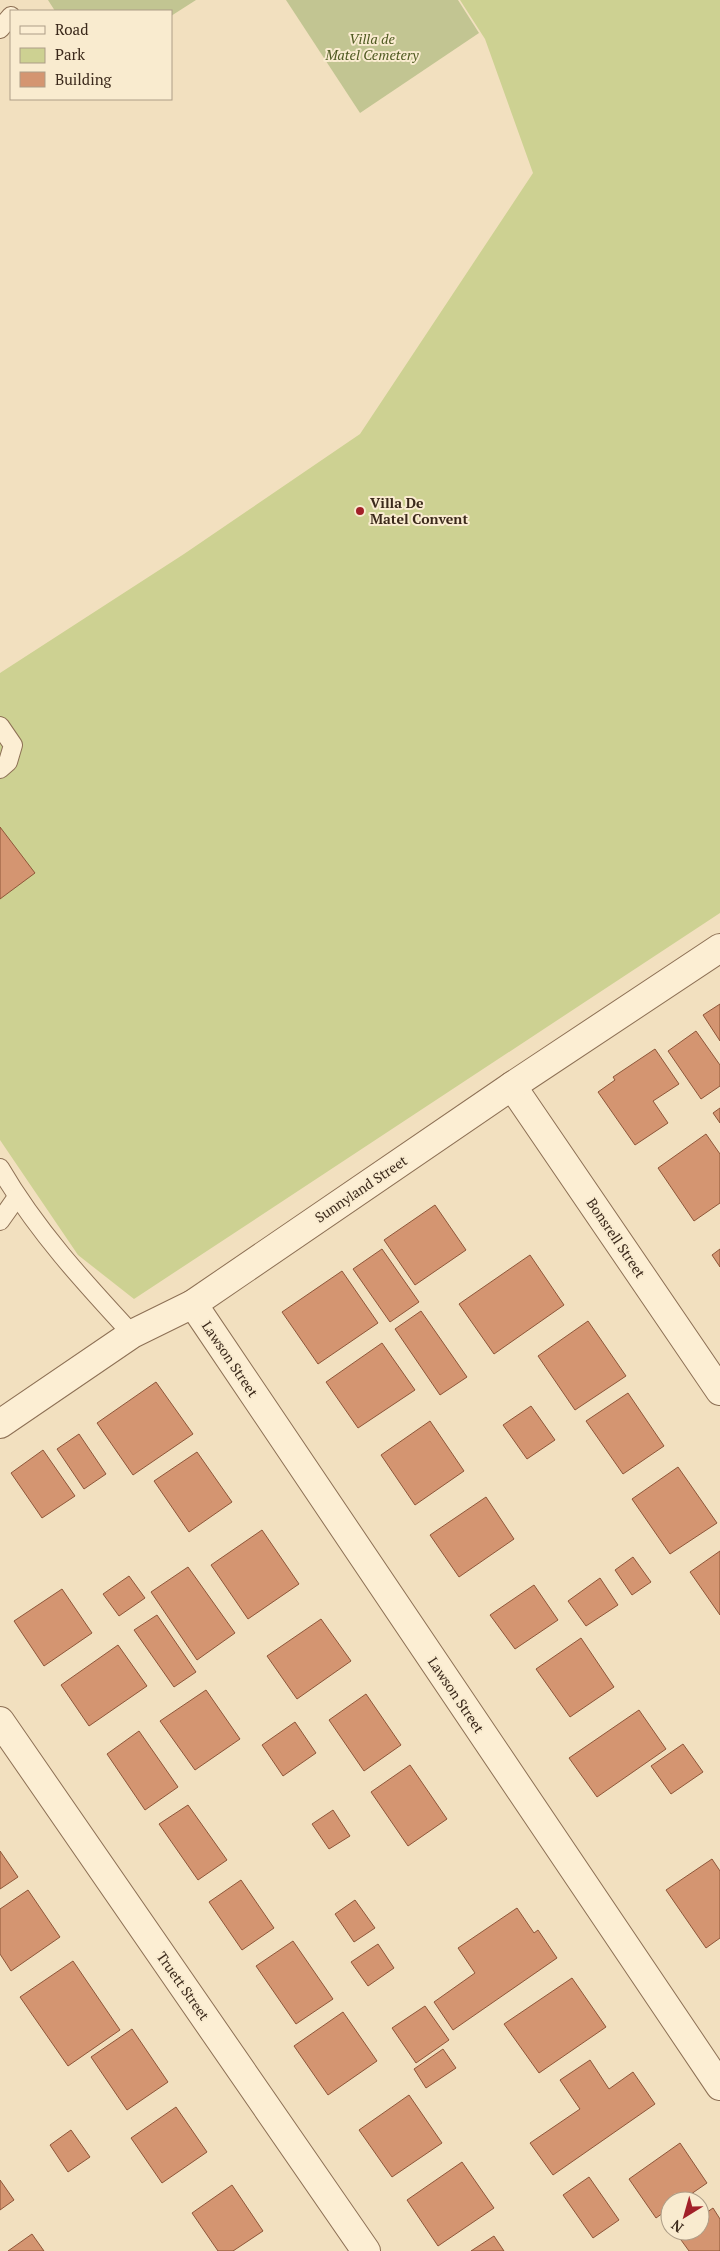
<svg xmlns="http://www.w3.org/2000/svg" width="720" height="2251" font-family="'PT Serif',serif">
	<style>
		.green { fill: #cdd192 }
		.cemetery { fill: #c2c592 }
		.building { fill: #d49571; stroke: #8e5639 }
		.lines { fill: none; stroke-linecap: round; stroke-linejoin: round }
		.service-casing { stroke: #8d7055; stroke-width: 20 }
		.minor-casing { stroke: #8d7055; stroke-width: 30 }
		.service { stroke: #fceed3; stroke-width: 18 }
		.minor { stroke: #fceed3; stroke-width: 28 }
		.poi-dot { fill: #a22028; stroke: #f9ebcf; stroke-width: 2 }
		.labels { text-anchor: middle; stroke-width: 4; stroke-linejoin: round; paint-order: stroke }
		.park-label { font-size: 14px; font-style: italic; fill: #4e5920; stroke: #f9ebcf }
		.poi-label { font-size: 14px; font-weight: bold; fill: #3b291b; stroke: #f9ebcf; text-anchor: start }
		.street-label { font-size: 14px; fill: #3b291b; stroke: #f9ebcf }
	</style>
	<rect width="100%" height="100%" fill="#f2e0bf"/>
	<path class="green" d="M460 0H720V913L134 1299 78 1255 0 1140V673L184 554 360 434 533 173 485 39Z"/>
	<g class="cemetery">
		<path d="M48 0H196L171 16V11H55Z"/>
		<path d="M286 0H458L479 33 360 113Z"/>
	</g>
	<g class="building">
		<path d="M0 827 35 873 0 899Z"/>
		<path d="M720 1004V1041L703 1015Z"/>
		<path d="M696 1031 720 1065V1086L701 1099 668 1051Z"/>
		<path d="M655 1049 679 1084 653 1101 668 1123 635 1145 598 1092 615 1080 613 1077Z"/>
		<path d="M720 1108V1123L713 1113Z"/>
		<path d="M706 1134 720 1154V1203L694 1221 658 1168Z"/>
		<path d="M435 1205 466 1250 415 1285 384 1240Z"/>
		<path d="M382 1249 419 1302 390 1322 353 1269Z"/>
		<path d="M720 1249V1267L712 1255Z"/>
		<path d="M530 1255 564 1305 494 1354 459 1304Z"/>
		<path d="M342 1271 378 1323 318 1364 282 1312Z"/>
		<path d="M421 1311 467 1377 440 1395 395 1329Z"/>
		<path d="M588 1321 626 1376 575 1410 538 1356Z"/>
		<path d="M382 1343 415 1390 358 1428 326 1382Z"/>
		<path d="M156 1382 193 1434 133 1475 97 1423Z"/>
		<path d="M628 1393 664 1446 623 1474 586 1421Z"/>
		<path d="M531 1406 555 1440 527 1459 503 1425Z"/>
		<path d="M430 1421 464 1471 415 1505 381 1455Z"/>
		<path d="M79 1434 106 1474 84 1489 57 1449Z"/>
		<path d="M43 1450 75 1496 42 1518 11 1473Z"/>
		<path d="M197 1452 232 1502 189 1532 154 1481Z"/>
		<path d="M678 1467 717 1523 670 1554 632 1499Z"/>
		<path d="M486 1497 514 1539 459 1577 430 1535Z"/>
		<path d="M262 1530 299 1584 248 1619 211 1565Z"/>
		<path d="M720 1551V1615L690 1572Z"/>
		<path d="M633 1557 651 1582 632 1595 615 1570Z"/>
		<path d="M188 1567 235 1633 197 1660 151 1592Z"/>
		<path d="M129 1576 145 1598 119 1616 103 1594Z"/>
		<path d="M600 1578 618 1605 586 1626 568 1601Z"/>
		<path d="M534 1585 558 1620 515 1649 490 1615Z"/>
		<path d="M62 1589 92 1633 44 1666 14 1621Z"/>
		<path d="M157 1615 196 1672 174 1687 134 1630Z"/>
		<path d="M321 1619 351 1661 297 1699 267 1656Z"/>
		<path d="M581 1638 614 1687 570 1717 536 1669Z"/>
		<path d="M118 1645 147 1686 89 1726 61 1685Z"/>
		<path d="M206 1690 240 1739 195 1770 160 1721Z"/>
		<path d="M366 1694 401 1745 364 1771 329 1720Z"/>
		<path d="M639 1710 666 1749 597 1797 569 1758Z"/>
		<path d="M295 1722 316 1753 283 1776 262 1745Z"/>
		<path d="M139 1731 178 1787 145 1810 107 1754Z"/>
		<path d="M683 1744 703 1772 671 1794 651 1766Z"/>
		<path d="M410 1765 447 1819 408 1846 371 1792Z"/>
		<path d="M188 1805 227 1860 198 1880 159 1824Z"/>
		<path d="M333 1810 350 1836 329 1849 312 1824Z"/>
		<path d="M0 1851 18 1877 0 1889Z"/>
		<path d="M712 1859 720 1871V1938L706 1948 666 1890Z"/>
		<path d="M241 1880 274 1928 242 1950 209 1902Z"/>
		<path d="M28 1890 60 1937 11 1971 0 1954V1909Z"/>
		<path d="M355 1900 375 1928 354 1942 335 1914Z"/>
		<path d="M517 1908 534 1933 538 1930 557 1958 453 2030 434 2002 475 1973 458 1948Z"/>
		<path d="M293 1941 333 1999 296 2024 256 1966Z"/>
		<path d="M378 1944 394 1968 368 1986 351 1962Z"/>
		<path d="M73 1961 120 2030 68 2066 20 1997Z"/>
		<path d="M572 1978 606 2027 539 2073 504 2024Z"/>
		<path d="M425 2006 449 2040 416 2063 392 2028Z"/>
		<path d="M343 2012 377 2061 328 2095 294 2046Z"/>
		<path d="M132 2029 168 2082 127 2110 91 2057Z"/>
		<path d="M443 2049 456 2068 426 2088 414 2069Z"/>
		<path d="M590 2060 609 2089 633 2072 655 2104 553 2175 530 2143 580 2109 560 2080Z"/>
		<path d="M409 2095 442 2143 392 2177 359 2130Z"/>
		<path d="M176 2107 207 2152 162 2183 131 2138Z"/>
		<path d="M71 2130 90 2157 68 2172 50 2145Z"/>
		<path d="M680 2143 707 2183 681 2201H670V2208L656 2218 629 2179Z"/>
		<path d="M462 2162 494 2208 438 2246 407 2200Z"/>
		<path d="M589 2177 619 2220 593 2238 563 2195Z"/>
		<path d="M0 2180 14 2200 0 2210Z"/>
		<path d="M232 2185 263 2231 233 2251H218L192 2213Z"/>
		<path d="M713 2208 720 2219V2251H689L676 2233 680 2231H700V2217Z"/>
		<path d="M32 2234 44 2251H8Z"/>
		<path d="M494 2236 504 2251H471Z"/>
	</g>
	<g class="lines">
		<g class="service-casing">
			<g id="service">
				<path d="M0 29 11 16"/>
				<path d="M0 726 13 745 8 762 0 769"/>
				<path d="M0 1168C36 1230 84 1282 132 1334"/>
				<path d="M0 1221 17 1197"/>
			</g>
		</g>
		<g class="minor-casing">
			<g id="minor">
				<path d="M512 1086 720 1391"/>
				<path d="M193 1304 720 2086"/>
				<path d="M0 1424 132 1334 193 1304 512 1086 720 948"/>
				<path d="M0 1721 366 2251"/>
			</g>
		</g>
		<use href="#service" class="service"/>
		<use href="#minor" class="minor"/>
	</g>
	<circle class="poi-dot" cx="360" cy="511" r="5"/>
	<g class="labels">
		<g class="park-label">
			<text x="372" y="44">Villa de<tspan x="372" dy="16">Matel Cemetery</tspan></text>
		</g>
		<g class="poi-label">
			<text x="370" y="508">Villa De<tspan x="370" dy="16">Matel Convent</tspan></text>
		</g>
		<g class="street-label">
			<text transform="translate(361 1189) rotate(-34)" y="5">Sunnyland Street</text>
			<text transform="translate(616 1238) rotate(56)" y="5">Bonsrell Street</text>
			<text transform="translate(230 1359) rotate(56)" y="5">Lawson Street</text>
			<text transform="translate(456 1695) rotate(56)" y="5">Lawson Street</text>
			<text transform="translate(183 1986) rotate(55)" y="5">Truett Street</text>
		</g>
	</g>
	<rect x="10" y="10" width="162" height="90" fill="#f9ebcf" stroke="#ad9d87"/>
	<rect x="20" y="26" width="25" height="8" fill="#fceed3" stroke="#ad9d87"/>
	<text x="55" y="35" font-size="15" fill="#3b291b">Road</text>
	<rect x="20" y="48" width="25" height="15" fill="#cdd192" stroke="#ad9d87"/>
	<text x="55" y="60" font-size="15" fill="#3b291b">Park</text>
	<rect x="20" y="72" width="25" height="15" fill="#d49571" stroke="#ad9d87"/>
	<text x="55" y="85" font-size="15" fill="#3b291b">Building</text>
	<g transform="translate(685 2216) rotate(217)"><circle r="24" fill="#f9ebcf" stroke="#ad9d87"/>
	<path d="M0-4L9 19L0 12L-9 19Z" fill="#a22028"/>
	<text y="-8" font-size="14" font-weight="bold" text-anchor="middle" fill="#3b291b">N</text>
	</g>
</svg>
